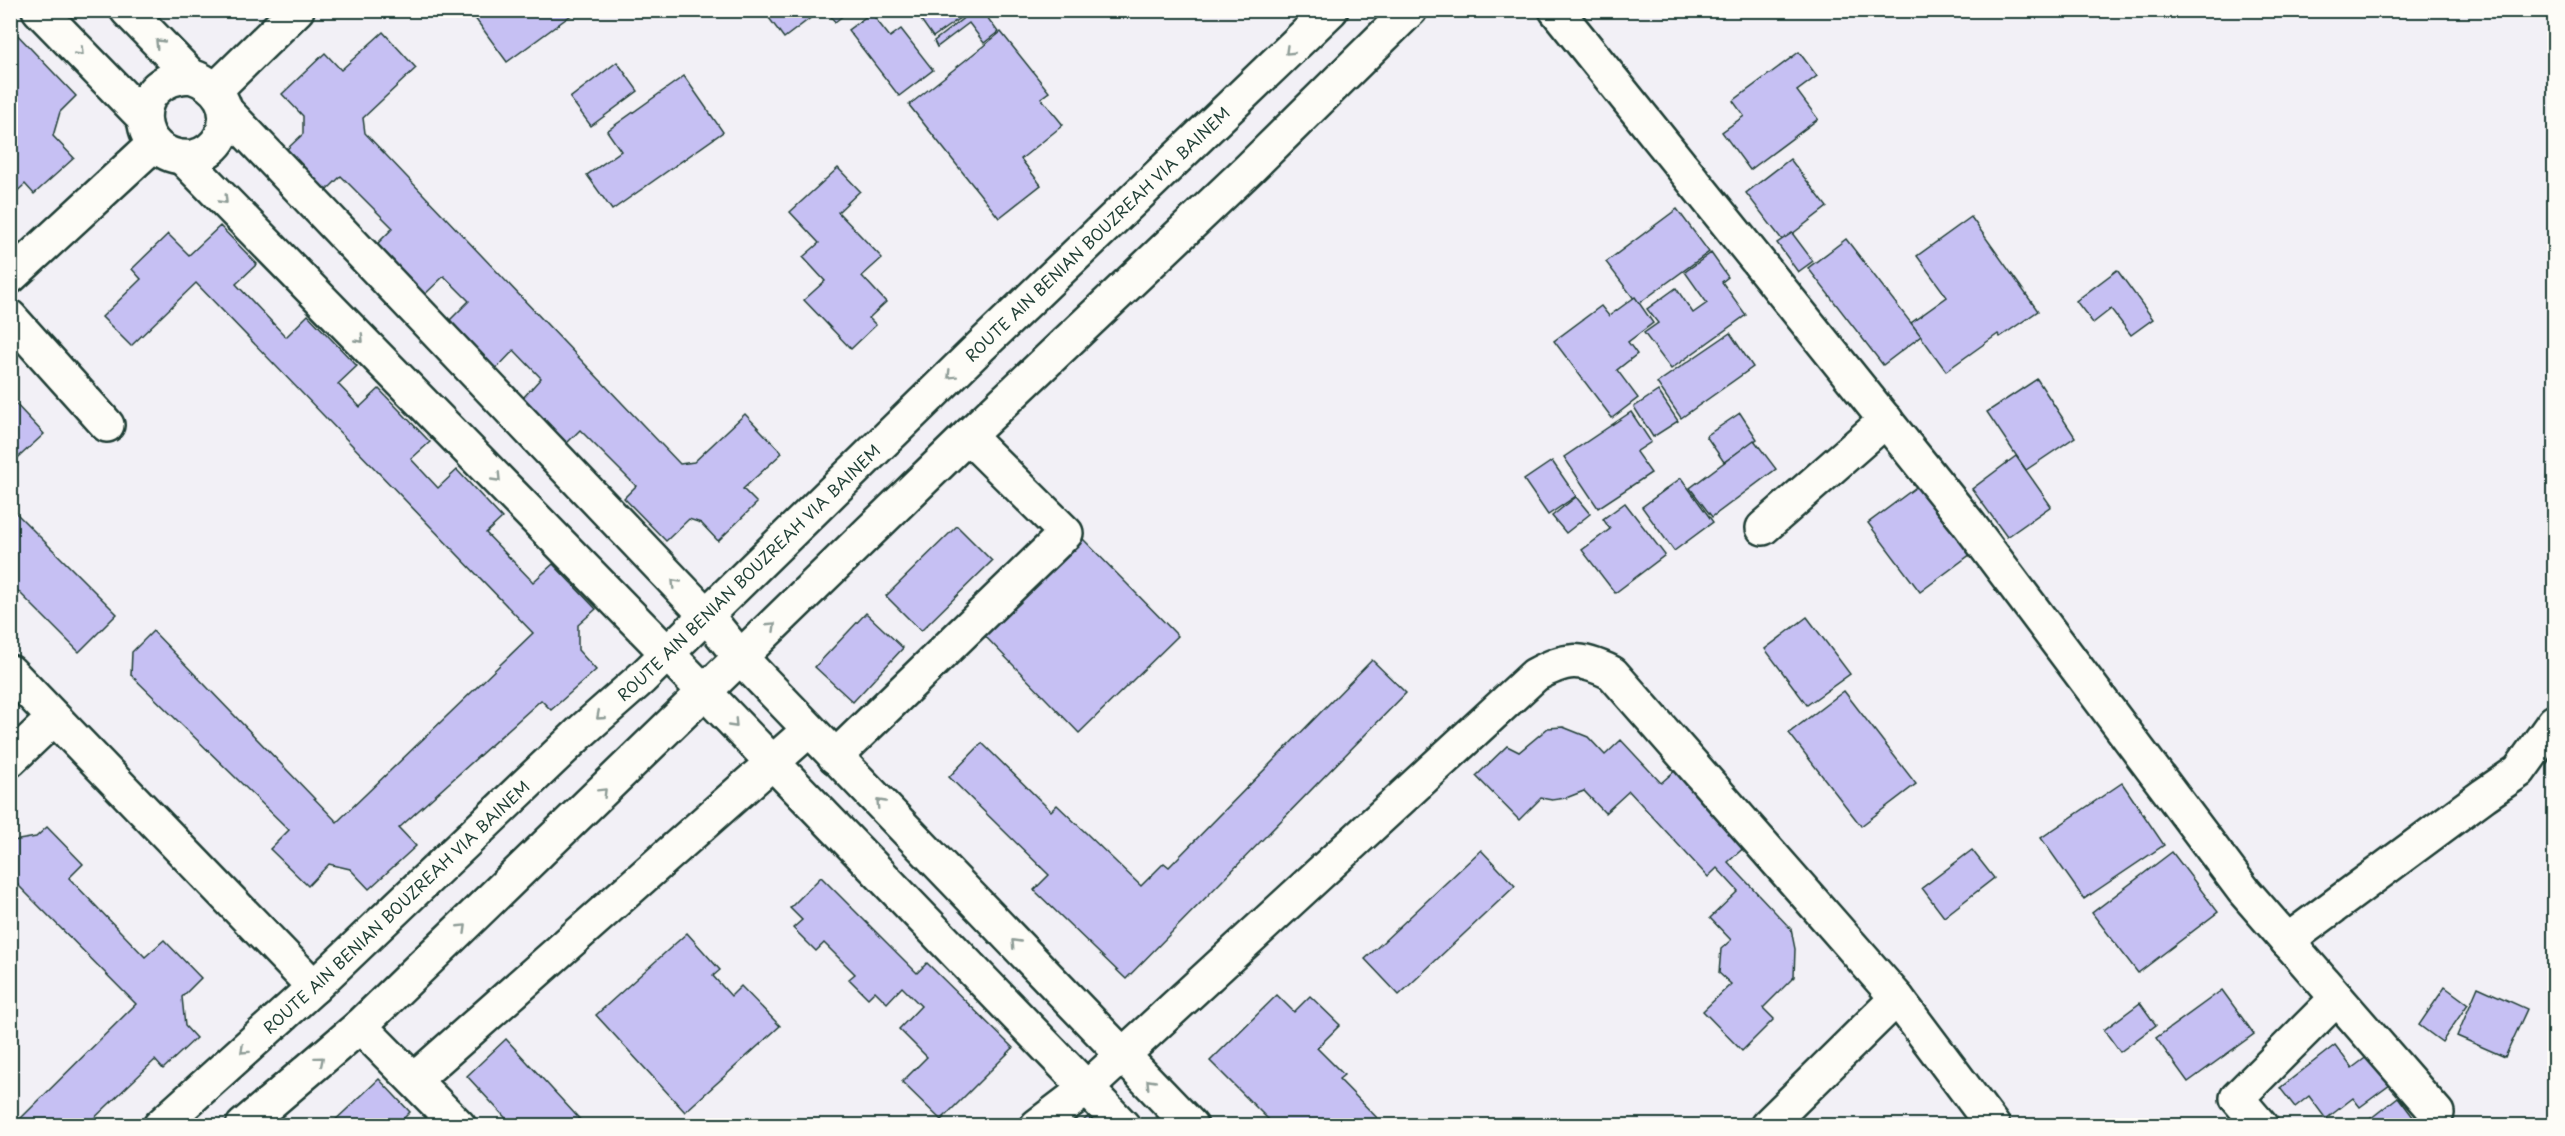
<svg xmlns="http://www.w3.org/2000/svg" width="2565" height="1136" font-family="'Playpen Sans',sans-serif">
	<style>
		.building { fill: #c6c0f3; stroke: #1f3d34; stroke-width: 1.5 }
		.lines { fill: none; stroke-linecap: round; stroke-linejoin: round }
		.street-casing { stroke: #1f3d34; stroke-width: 38 }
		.secondary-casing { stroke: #1f3d34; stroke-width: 38 }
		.street { stroke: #fdfcf7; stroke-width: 33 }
		.secondary { stroke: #fdfcf7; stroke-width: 33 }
		.oneway { stroke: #8e9c96 }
		.labels { text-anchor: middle; stroke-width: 5; stroke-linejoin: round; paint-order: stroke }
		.street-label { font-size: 16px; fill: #1f3d34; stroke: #fdfcf7 }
	</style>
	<rect width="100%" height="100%" fill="#f2f0f6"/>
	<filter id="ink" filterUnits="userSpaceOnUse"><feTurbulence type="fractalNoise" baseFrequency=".0167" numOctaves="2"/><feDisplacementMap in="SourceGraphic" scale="12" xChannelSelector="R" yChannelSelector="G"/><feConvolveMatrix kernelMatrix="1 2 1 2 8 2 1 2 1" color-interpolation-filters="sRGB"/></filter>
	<g filter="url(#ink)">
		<g class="building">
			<path d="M209 10H221L215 17Z"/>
			<path d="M469 10H578L507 62Z"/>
			<path d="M763 10H809L813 16 784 38Z"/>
			<path d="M826 10H850L835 22Z"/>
			<path d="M914 10H971L933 37Z"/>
			<path d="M974 10H982L998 32 984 43 969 23 937 47 934 41Z"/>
			<path d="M871 13 890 37 901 29 933 70 899 96 848 30Z"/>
			<path d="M10 27 76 96 60 112 53 136 74 158 34 194 25 184 10 198Z"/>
			<path d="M383 32 416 68 363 118 365 133 680 464 694 462 745 414 782 453 743 489 757 503 718 541 701 523 689 519 666 541 624 498 636 486 580 430 567 443 523 398 541 378 514 350 494 371 447 323 469 301 444 276 422 297 373 248 393 228 341 176 326 191 286 150 303 134V116L282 94 325 53 341 70Z"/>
			<path d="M1001 32 1049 92 1041 98 1063 125 1021 159 1041 185 999 218 909 105Z"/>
			<path d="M1799 52 1817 76 1797 91 1818 119 1750 170 1722 132 1744 116 1733 101Z"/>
			<path d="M617 62 638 91 591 126 570 98Z"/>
			<path d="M684 76 723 132 612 210 587 175 621 151 607 131Z"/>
			<path d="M1790 159 1827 207 1783 241 1746 193Z"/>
			<path d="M838 168 860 191 838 212 882 258 862 276 886 302 869 318 876 325 851 349 804 300 825 281 803 257 819 243 790 212Z"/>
			<path d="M1677 209 1709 252 1638 304 1606 262Z"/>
			<path d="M1971 217 2038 311 2000 337 1998 334 1946 371 1911 323 1947 297 1917 256Z"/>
			<path d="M220 226 257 264 236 284 286 337 308 315 357 366 338 384 360 407 379 389 430 442 411 459 438 488 457 470 502 518 486 533 533 582 553 564 596 609 578 625V650L596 670 551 710 541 700 399 828 416 846 369 889 350 869 329 864 308 886 270 849 289 830 131 675 132 652 153 631 337 822 533 633 196 283 131 346 102 317 141 279 132 269 168 234 189 255Z"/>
			<path d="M1792 233 1813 261 1798 272 1777 243Z"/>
			<path d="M1846 239 1921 336 1883 365 1808 268Z"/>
			<path d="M1711 253 1728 277 1722 282 1746 315 1671 369 1644 333 1658 323 1647 309 1676 288 1693 313 1707 303 1685 272Z"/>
			<path d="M2117 270 2153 319 2131 335 2111 309 2093 323 2076 301Z"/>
			<path d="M1635 297 1653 323 1628 342 1637 354 1617 370 1638 398 1612 418 1554 341 1601 306 1609 316Z"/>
			<path d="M1730 333 1753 367 1681 418 1657 383Z"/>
			<path d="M2037 379 2075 437 2026 470 1987 412Z"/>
			<path d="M1658 391 1678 421 1653 437 1634 407Z"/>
			<path d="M12 400 44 434 10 465V401Z"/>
			<path d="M1631 412 1651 442 1636 452 1651 473 1598 508 1564 457Z"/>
			<path d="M1740 413 1757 439 1724 462 1706 436Z"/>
			<path d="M1754 440 1776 469 1712 517 1690 488Z"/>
			<path d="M2016 456 2051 506 2007 537 1972 489Z"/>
			<path d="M1552 461 1576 496 1548 515 1524 480Z"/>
			<path d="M1681 478 1713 522 1674 551 1642 507Z"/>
			<path d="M1927 479 1979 548 1920 592 1868 523Z"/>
			<path d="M1576 497 1590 514 1566 533 1552 516Z"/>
			<path d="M1625 503 1665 555 1615 593 1582 550 1610 529 1603 519Z"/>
			<path d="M10 507 117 614 79 652 10 583Z"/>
			<path d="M957 526 992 561 921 631 886 596Z"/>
			<path d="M1083 539 1178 636 1079 733 984 635Z"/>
			<path d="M866 613 903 648 853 702 815 667Z"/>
			<path d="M1807 617 1850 674 1807 705 1765 649Z"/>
			<path d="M1372 660 1406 693 1126 979 1034 890 1049 875 949 777 982 743 1051 811 1057 805 1141 886 1164 863 1169 867Z"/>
			<path d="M1844 691 1916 784 1861 826 1789 733Z"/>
			<path d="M1563 727 1588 737 1605 755 1621 740 1661 783 1678 768 1748 844 1728 862 1791 929 1795 949 1794 977 1763 1008 1774 1019 1742 1051 1703 1011 1731 984 1719 973 1721 949 1731 940 1710 918 1738 891 1717 868 1708 877 1629 791 1605 813 1584 791 1566 798 1552 800 1541 798 1519 820 1476 776 1507 746 1519 752 1548 728Z"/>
			<path d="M2122 783 2164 845 2084 899 2041 838Z"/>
			<path d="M47 827 83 864 69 878 145 957 164 940 201 978 182 997 185 1026 196 1038 163 1069 155 1060 86 1126H13L136 1004 14 881 10 884V839L13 841 36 837Z"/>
			<path d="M1481 850 1515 886 1399 995 1365 959Z"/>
			<path d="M1972 850 1994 878 1944 917 1922 888Z"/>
			<path d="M2172 852 2218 912 2138 973 2092 913Z"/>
			<path d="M821 877 917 973 927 963 1013 1048 941 1120 902 1082 927 1057 899 1029 921 1006 902 987 887 1003 875 991 868 998 849 979 855 974 824 943 816 951 793 928 802 920 790 908Z"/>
			<path d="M687 933 720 970 713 976 731 996 741 986 780 1026 685 1112 596 1015Z"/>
			<path d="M2445 987 2468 1004 2442 1042 2419 1025Z"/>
			<path d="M2478 987 2527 1009 2505 1057 2457 1036Z"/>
			<path d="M2222 990 2254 1034 2188 1082 2156 1038Z"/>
			<path d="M1277 995 1294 1012 1310 996 1340 1025 1317 1048 1344 1075 1339 1079 1385 1126H1275L1210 1061Z"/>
			<path d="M2140 1003 2156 1025 2120 1052 2104 1030Z"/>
			<path d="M506 1039 586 1126H513L467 1076Z"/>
			<path d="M2335 1045 2352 1068 2380 1047 2402 1076 2360 1107 2353 1098 2326 1119 2309 1096 2295 1107 2280 1088Z"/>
			<path d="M379 1079 410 1112 403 1119 409 1126H329Z"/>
			<path d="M2398 1097 2420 1126H2361Z"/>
			<path d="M1098 1107 1115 1126H1078Z"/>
		</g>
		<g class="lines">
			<g class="street-casing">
				<g id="street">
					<path d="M39 10 144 118"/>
					<path d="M127 10 191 76C218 85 234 108 221 136 216 146 205 155 193 157 133 163 124 78 191 76"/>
					<path d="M1556 10 1968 523 2244 891 2437 1113"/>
					<path d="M216 89 297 10"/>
					<path d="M226 111 707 616 740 657 1191 1126"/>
					<path d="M183 158 667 653 1123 1126"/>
					<path d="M10 277 154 144"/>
					<path d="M10 317 107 425"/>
					<path d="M1763 528 1886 420"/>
					<path d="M10 672 314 987"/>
					<path d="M835 757 1066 533 968 436"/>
					<path d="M10 760 54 718"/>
					<path d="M2287 941 2484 795 2519 771 2554 722"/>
					<path d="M360 1026 459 1126"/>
					<path d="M414 1080 809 730"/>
					<path d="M1037 1126 1087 1088 1535 675C1567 658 1579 657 1612 673L1897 998 1993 1126"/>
					<path d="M1767 1126 1897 998"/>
					<path d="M2261 1126 2237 1098 2337 998"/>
				</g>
			</g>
			<g class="secondary-casing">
				<g id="secondary">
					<path id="s1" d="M160 1126 314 987 583 730 642 678 981 346 1331 10"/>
					<path d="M243 1126 360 1026 968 436 1249 169 1410 10"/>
				</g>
			</g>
			<use href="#street" class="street"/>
			<use href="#secondary" class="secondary"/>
		</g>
		<defs><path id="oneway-chevron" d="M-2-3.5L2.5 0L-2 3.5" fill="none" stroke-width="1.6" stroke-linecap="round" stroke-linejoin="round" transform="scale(1.5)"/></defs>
		<g class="oneway">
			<use href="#oneway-chevron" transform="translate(159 43) rotate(-134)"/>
			<use href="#oneway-chevron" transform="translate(1289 51) rotate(136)"/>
			<use href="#oneway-chevron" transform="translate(80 52) rotate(46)"/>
			<use href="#oneway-chevron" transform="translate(224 200) rotate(46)"/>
			<use href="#oneway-chevron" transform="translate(360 339) rotate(46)"/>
			<use href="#oneway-chevron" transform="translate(951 375) rotate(135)"/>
			<use href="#oneway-chevron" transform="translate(497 478) rotate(46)"/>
			<use href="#oneway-chevron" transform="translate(675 583) rotate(-134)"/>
			<use href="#oneway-chevron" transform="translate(772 626) rotate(-44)"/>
			<use href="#oneway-chevron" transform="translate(600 716) rotate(139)"/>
			<use href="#oneway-chevron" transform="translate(734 724) rotate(46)"/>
			<use href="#oneway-chevron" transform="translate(603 792) rotate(-45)"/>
			<use href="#oneway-chevron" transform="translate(880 803) rotate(-134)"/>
			<use href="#oneway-chevron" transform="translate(463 928) rotate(-44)"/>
			<use href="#oneway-chevron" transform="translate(1015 943) rotate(-134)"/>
			<use href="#oneway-chevron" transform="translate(244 1050) rotate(138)"/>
			<use href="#oneway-chevron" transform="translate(320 1060) rotate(-40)"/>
			<use href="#oneway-chevron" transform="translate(1150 1083) rotate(-134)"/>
		</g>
	</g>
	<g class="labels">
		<g class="street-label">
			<text dy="6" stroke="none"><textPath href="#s1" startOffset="1294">ROUTE AIN BENIAN BOUZREAH VIA BAINEM</textPath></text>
			<text dy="6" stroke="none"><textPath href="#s1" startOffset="808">ROUTE AIN BENIAN BOUZREAH VIA BAINEM</textPath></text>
			<text dy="6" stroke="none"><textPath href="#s1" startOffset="322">ROUTE AIN BENIAN BOUZREAH VIA BAINEM</textPath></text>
		</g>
	</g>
	<rect width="2565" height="1136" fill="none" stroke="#fdfcf7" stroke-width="36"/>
	<rect x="18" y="18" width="2529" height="1100" fill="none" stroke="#1f3d34" stroke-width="2" filter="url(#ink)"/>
</svg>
